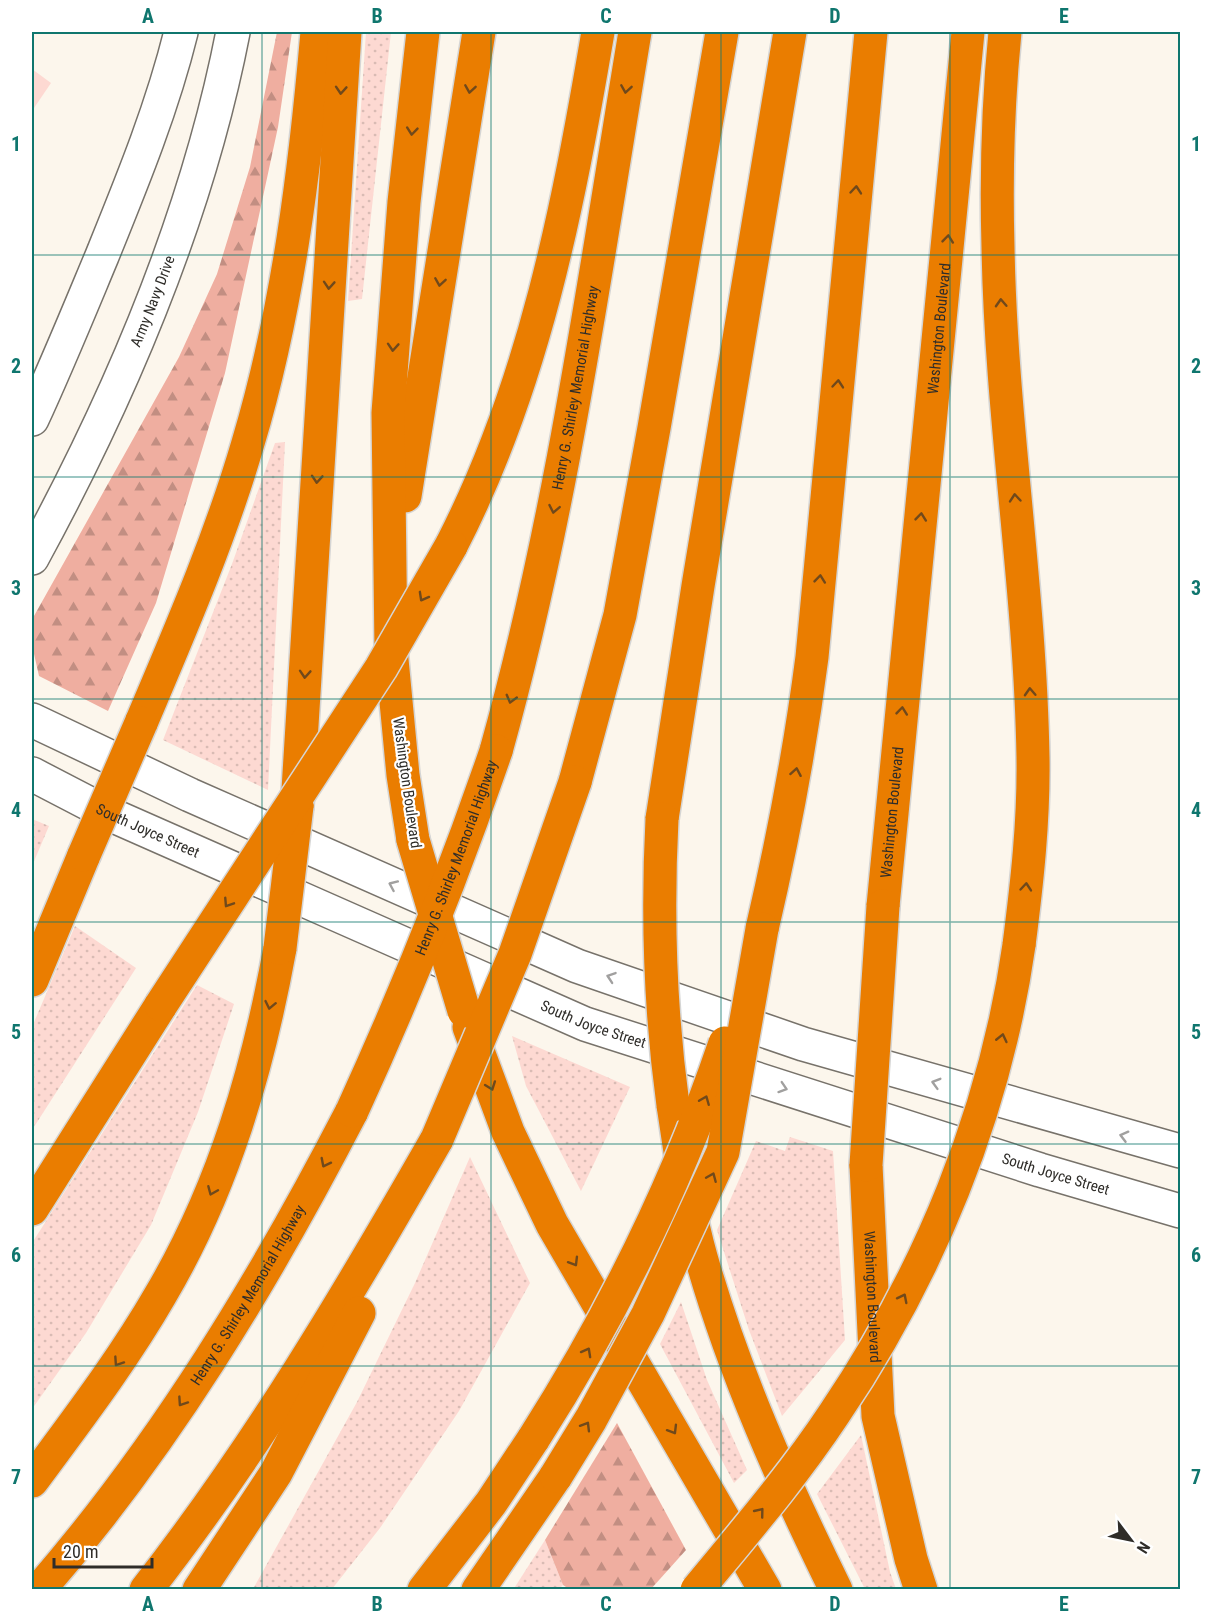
<svg xmlns="http://www.w3.org/2000/svg" width="1212" height="1621" viewBox="0 0 1212 1621" font-family="'Roboto Condensed',sans-serif">
<style>
.grass{fill:url(#grass-dots)}
.forest{fill:url(#forest-firs)}
.pitch{fill:#fdd9d2}
.lines{fill:none;stroke-linecap:round;stroke-linejoin:round}
.secondary-casing{stroke:#77726a;stroke-width:36}
.motorway-casing{stroke:#d5d5d4;stroke-width:36}
.secondary{stroke:#fff;stroke-width:33}
.motorway{stroke:#ea7d00;stroke-width:33}
.motorway-bridge-casing{stroke:#d5d5d4;stroke-width:36;stroke-linecap:butt}
.motorway-bridge{stroke:#ea7d00;stroke-width:33}
.oneway{stroke:#70491b}
.oneway2{stroke:#a1a09f}
.grid{fill:none;stroke:#0f766e;stroke-width:1.5;stroke-opacity:0.55}
.labels{text-anchor:middle;dominant-baseline:central;stroke-width:4.5;stroke-linejoin:round;paint-order:stroke}
.street-label{font-size:15px;fill:#2f2d29;stroke:#fff}
.neatline{fill:none;stroke:#0f766e;stroke-width:2}
.grid-label{font-size:20px;text-anchor:middle;font-weight:bold;fill:#0f766e}
</style>
<defs>
<pattern id="grass-dots" width="8" height="8" patternUnits="userSpaceOnUse" patternTransform="scale(1.5)"><rect width="8" height="8" fill="#fdd9d2"/><path d="M2 2h.1M6 6h.1" fill="none" stroke="#d9bbb4" stroke-width="1.8" stroke-linecap="round"/></pattern>
<pattern id="forest-firs" width="22" height="20" patternUnits="userSpaceOnUse" patternTransform="scale(1.5)"><rect width="22" height="20" fill="#efaea0"/><path d="M5 1l3.5 6h-7zM16 11l3.5 6h-7z" fill="#c28e82"/></pattern>
</defs>
<rect width="100%" height="100%" fill="#fcf6ec"/>
<!-- grass -->
<g class="grass">
<polygon points="366,32 391,32 362,299 348,301"/>
<polygon points="285,442 268,790 163,740 232,564 275,443"/>
<polygon points="32,819 49,826 32,866"/>
<polygon points="75,926 136,968 32,1130 32,1027"/>
<polygon points="197,985 234,1004 198,1112 151,1225 86,1333 32,1409 32,1243"/>
<polygon points="512,1036 630,1087 581,1191 526,1086"/>
<polygon points="790,1137 833,1151 845,1340 782,1416 749,1330 717,1230 756,1141 785,1151"/>
<polygon points="470,1157 530,1283 459,1411 380,1528 332,1589 253,1589 357,1402 415,1283"/>
<polygon points="681,1302 707,1380 747,1470 734,1483 660,1344"/>
<polygon points="861,1435 890,1572 896,1589 865,1589 817,1494"/>
<polygon points="545,1540 563,1585 559,1589 513,1590"/>
</g>
<!-- forest -->
<g class="forest">
<polygon points="277,32 292,32 278,127 225,373 156,603 108,711 39,676 32,645 34,616 179,357 217,274 250,167"/>
<polygon points="617,1423 686,1550 651,1589 569,1589 563,1585 545,1540"/>
</g>
<!-- pitch -->
<polygon class="pitch" points="32,69 51,83 32,111"/>
<g class="lines">
<defs>
<g id="secondary">
<path d="M32 419C57 365 79 311 102 256 132 182 162 109 181 32"/>
<path id="s1" d="M32 558C122 393 197 217 233 32"/>
<polyline points="32,720 190,795 577,966 803,1044 1180,1151"/>
<path id="s2" d="M32 774 107 813 585 1024 1040 1170 1180 1211"/>
</g>
<g id="motorway">
<path d="M1005 32C998 103 996 176 998 247 1001 418 1030 587 1033 757 1034 820 1027 883 1019 945"/>
<polyline points="405,496 479,32"/>
<path d="M451 546C534 385 568 208 598 32"/>
<path d="M141 723C180 631 220 539 248 443 288 309 305 170 317 32"/>
<path id="s3" d="M496 751C562 515 595 272 635 32"/>
<polyline points="575,782 620,615 654,428 722,32"/>
<polyline points="297,806 345,32"/>
<polyline points="662,819 698,586 790,32"/>
<polyline points="413,840 403,775 391,649 388,413 404,202 423,32"/>
<path id="s4" d="M883 906 968 32"/>
<path d="M762 929C783 839 800 750 812 657L871 32"/>
<polyline points="32,980 84,855"/>
<polyline points="469,1027 508,1132 552,1224 765,1590"/>
<path d="M673 1105C681 1156 687 1208 701 1257 734 1373 783 1482 836 1590"/>
<path id="s5" d="M866 1165 878 1416 911 1559 921 1590"/>
<polyline points="32,1209 161,1005"/>
<path d="M32 1481C77 1420 123 1360 161 1294 224 1187 258 1069 280 948"/>
<path id="s6" d="M39 1590C165 1445 264 1281 352 1111"/>
<path d="M146 1590C257 1448 348 1295 437 1139"/>
<polyline points="199,1590 276,1473 359,1313"/>
<polyline points="424,1590 491,1503 534,1438"/>
<polyline points="478,1590 556,1476"/>
</g>
</defs>
<!-- secondary casing -->
<use href="#secondary" class="secondary-casing"/>
<!-- motorway casing -->
<use href="#motorway" class="motorway-casing"/>
<!-- secondary -->
<use href="#secondary" class="secondary"/>
<!-- motorway -->
<use href="#motorway" class="motorway"/>
<defs>
<g id="motorway-bridge">
<path d="M662 819C657 915 660 1010 673 1105"/>
<polyline points="413,840 464,1011"/>
<polyline points="84,855 141,723"/>
<polyline points="280,948 297,806"/>
<polyline points="161,1005 381,668 451,546"/>
<path id="s7" d="M352 1111C406 993 454 874 496 751"/>
<polyline points="437,1139 515,954 575,782"/>
<polyline points="866,1165 883,906"/>
<path d="M534 1438C613 1314 678 1182 725 1043"/>
<polyline points="556,1476 591,1419 648,1314 723,1152 762,929"/>
<path d="M697 1590C744 1533 793 1476 834 1414 929 1274 995 1113 1019 945"/>
</g>
</defs>
<!-- motorway-bridge casing -->
<use href="#motorway-bridge" class="motorway-bridge-casing"/>
<!-- motorway-bridge -->
<use href="#motorway-bridge" class="motorway-bridge"/>
</g>
<!-- one-way arrows -->
<defs><path id="oneway-chevron" d="M-2-3.5L2.5 0L-2 3.5" fill="none" stroke-width="1.6" stroke-linecap="round" stroke-linejoin="round" transform="scale(1.5)"/></defs>
<g class="oneway">
<use href="#oneway-chevron" transform="translate(470 89) rotate(99)"/>
<use href="#oneway-chevron" transform="translate(626 89) rotate(99)"/>
<use href="#oneway-chevron" transform="translate(341 90) rotate(94)"/>
<use href="#oneway-chevron" transform="translate(412 131) rotate(96)"/>
<use href="#oneway-chevron" transform="translate(856 190) rotate(-85)"/>
<use href="#oneway-chevron" transform="translate(948 239) rotate(-84)"/>
<use href="#oneway-chevron" transform="translate(440 282) rotate(99)"/>
<use href="#oneway-chevron" transform="translate(329 285) rotate(94)"/>
<use href="#oneway-chevron" transform="translate(1001 303) rotate(-93)"/>
<use href="#oneway-chevron" transform="translate(393 347) rotate(94)"/>
<use href="#oneway-chevron" transform="translate(838 384) rotate(-85)"/>
<use href="#oneway-chevron" transform="translate(317 479) rotate(94)"/>
<use href="#oneway-chevron" transform="translate(1015 498) rotate(-95)"/>
<use href="#oneway-chevron" transform="translate(554 509) rotate(101)"/>
<use href="#oneway-chevron" transform="translate(921 517) rotate(-84)"/>
<use href="#oneway-chevron" transform="translate(820 579) rotate(-84)"/>
<use href="#oneway-chevron" transform="translate(423 597) rotate(119)"/>
<use href="#oneway-chevron" transform="translate(305 674) rotate(94)"/>
<use href="#oneway-chevron" transform="translate(1030 692) rotate(-93)"/>
<use href="#oneway-chevron" transform="translate(511 699) rotate(105)"/>
<use href="#oneway-chevron" transform="translate(902 711) rotate(-84)"/>
<use href="#oneway-chevron" transform="translate(796 772) rotate(-80)"/>
<use href="#oneway-chevron" transform="translate(1026 887) rotate(-85)"/>
<use href="#oneway-chevron" transform="translate(228 903) rotate(123)"/>
<use href="#oneway-chevron" transform="translate(270 1005) rotate(102)"/>
<use href="#oneway-chevron" transform="translate(1002 1038) rotate(-77)"/>
<use href="#oneway-chevron" transform="translate(491 1086) rotate(70)"/>
<use href="#oneway-chevron" transform="translate(705 1100) rotate(-68)"/>
<use href="#oneway-chevron" transform="translate(325 1163) rotate(117)"/>
<use href="#oneway-chevron" transform="translate(712 1177) rotate(-67)"/>
<use href="#oneway-chevron" transform="translate(212 1191) rotate(113)"/>
<use href="#oneway-chevron" transform="translate(574 1262) rotate(59)"/>
<use href="#oneway-chevron" transform="translate(903 1298) rotate(-63)"/>
<use href="#oneway-chevron" transform="translate(587 1352) rotate(-61)"/>
<use href="#oneway-chevron" transform="translate(118 1362) rotate(124)"/>
<use href="#oneway-chevron" transform="translate(182 1402) rotate(124)"/>
<use href="#oneway-chevron" transform="translate(586 1426) rotate(-59)"/>
<use href="#oneway-chevron" transform="translate(673 1430) rotate(59)"/>
<use href="#oneway-chevron" transform="translate(760 1512) rotate(-51)"/>
</g>
<g class="oneway2">
<use href="#oneway-chevron" transform="translate(393 885) rotate(-156)"/>
<use href="#oneway-chevron" transform="translate(611 977) rotate(-161)"/>
<use href="#oneway-chevron" transform="translate(936 1083) rotate(-164)"/>
<use href="#oneway-chevron" transform="translate(783 1088) rotate(18)"/>
<use href="#oneway-chevron" transform="translate(1124 1136) rotate(-165)"/>
</g>
<!-- grid -->
<path class="grid" d="M262 32V1590M491 32V1590M721 32V1590M950 32V1590M32 255H1180M32 477H1180M32 699H1180M32 922H1180M32 1144H1180M32 1366H1180"/>
<g class="labels">
<!-- street labels -->
<g class="street-label">
<text stroke="none"><textPath href="#s1" startOffset="284">Army Navy Drive</textPath></text>
<text stroke="none"><textPath href="#s4" startOffset="580">Washington Boulevard</textPath></text>
<text stroke="none"><textPath href="#s3" startOffset="372">Henry G. Shirley Memorial Highway</textPath></text>
<text transform="translate(407 783) rotate(82)">Washington Boulevard</text>
<text stroke="none"><textPath href="#s4" startOffset="94">Washington Boulevard</textPath></text>
<text stroke="none"><textPath href="#s2" startOffset="129">South Joyce Street</textPath></text>
<text stroke="none"><textPath href="#s7" startOffset="274">Henry G. Shirley Memorial Highway</textPath></text>
<text stroke="none"><textPath href="#s2" startOffset="615">South Joyce Street</textPath></text>
<text stroke="none"><textPath href="#s2" startOffset="1101">South Joyce Street</textPath></text>
<text stroke="none"><textPath href="#s6" startOffset="362">Henry G. Shirley Memorial Highway</textPath></text>
<text stroke="none"><textPath href="#s5" startOffset="132">Washington Boulevard</textPath></text>
</g>
</g>
<!-- border -->
<rect width="1212" height="1621" fill="none" stroke="#ffffff" stroke-width="66"/>
<!-- north arrow -->
<g transform="translate(1131 1540) rotate(122)" stroke="#ffffff" stroke-width="4.5" paint-order="stroke">
<path d="M0-4.5L10 22L0 15L-10 22Z" fill="#2f2d29"/>
<text y="-9" font-size="16" font-weight="bold" text-anchor="middle" fill="#2f2d29">N</text>
</g>
<!-- scale -->
<path d="M54 1558v9h98v-9" fill="none" stroke="#2f2d29" stroke-width="3"/>
<text x="63" y="1558" font-size="18" fill="#2f2d29" stroke="#ffffff" stroke-width="4.5" paint-order="stroke">20 m</text>
<rect x="33" y="33" width="1146" height="1555" class="neatline"/>
<g class="grid-label">
<text x="148" y="23">A</text>
<text x="377" y="23">B</text>
<text x="606" y="23">C</text>
<text x="835" y="23">D</text>
<text x="1064" y="23">E</text>
<text x="16" y="151">1</text>
<text x="1196" y="151">1</text>
<text x="16" y="373">2</text>
<text x="1196" y="373">2</text>
<text x="16" y="595">3</text>
<text x="1196" y="595">3</text>
<text x="16" y="817">4</text>
<text x="1196" y="817">4</text>
<text x="16" y="1039">5</text>
<text x="1196" y="1039">5</text>
<text x="16" y="1262">6</text>
<text x="1196" y="1262">6</text>
<text x="16" y="1484">7</text>
<text x="1196" y="1484">7</text>
<text x="148" y="1611">A</text>
<text x="377" y="1611">B</text>
<text x="606" y="1611">C</text>
<text x="835" y="1611">D</text>
<text x="1064" y="1611">E</text>
</g>
</svg>
